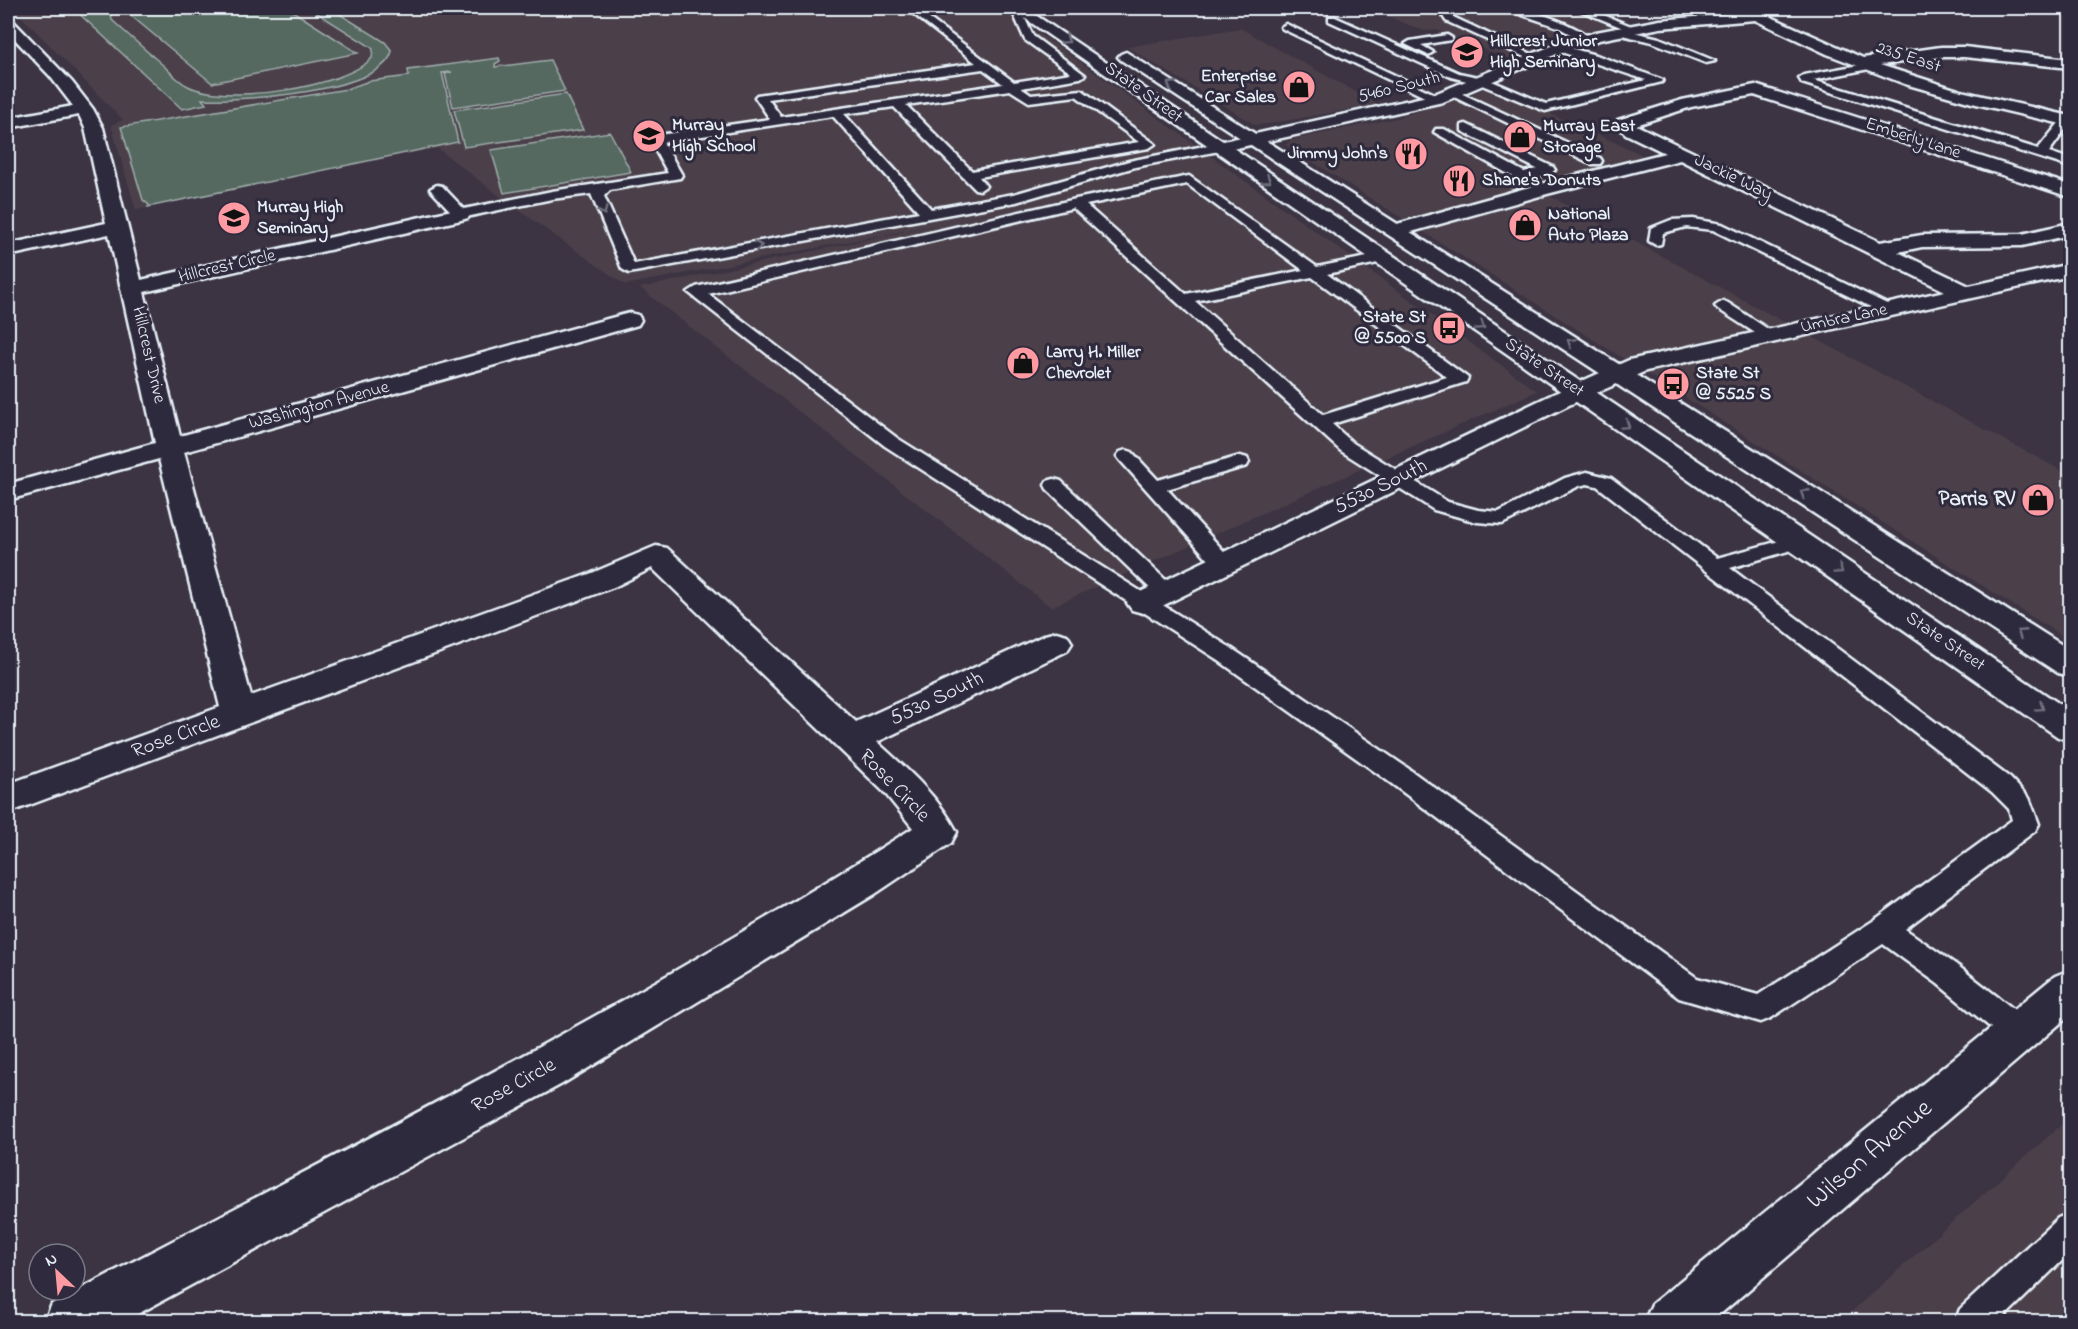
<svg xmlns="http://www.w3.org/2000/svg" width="2078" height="1329" viewBox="0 0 2078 1329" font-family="'Indie Flower',sans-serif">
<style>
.built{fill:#4b3f4a}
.green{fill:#566961;stroke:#9fadac;stroke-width:1.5}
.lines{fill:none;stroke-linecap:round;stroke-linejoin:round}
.lane-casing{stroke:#e8f1f8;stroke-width:5}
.street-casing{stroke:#e8f1f8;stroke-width:5}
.primary-casing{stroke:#e8f1f8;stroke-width:5}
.lane{fill:#2f2a3d;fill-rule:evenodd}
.street{fill:#2f2a3d;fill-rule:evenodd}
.primary{fill:#2f2a3d;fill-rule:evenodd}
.oneway{stroke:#70707e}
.labels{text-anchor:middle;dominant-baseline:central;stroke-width:6;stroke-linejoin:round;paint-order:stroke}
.far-poi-label{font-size:18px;font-weight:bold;fill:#e8f1f8;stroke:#2f2a3d;text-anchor:start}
.far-street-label{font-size:18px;fill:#e8f1f8;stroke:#2f2a3d}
.street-label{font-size:21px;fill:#e8f1f8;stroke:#2f2a3d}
.poi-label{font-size:21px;font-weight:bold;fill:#e8f1f8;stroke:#2f2a3d;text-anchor:end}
.near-street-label{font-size:26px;fill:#e8f1f8;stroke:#2f2a3d}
</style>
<rect width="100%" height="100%" fill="#3c3443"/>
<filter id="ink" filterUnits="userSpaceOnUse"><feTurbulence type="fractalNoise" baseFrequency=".0167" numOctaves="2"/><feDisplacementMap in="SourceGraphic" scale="12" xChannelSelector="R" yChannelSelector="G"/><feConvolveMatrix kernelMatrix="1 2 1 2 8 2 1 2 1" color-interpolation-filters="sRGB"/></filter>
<g filter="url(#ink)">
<!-- built -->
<g class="built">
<polygon points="9,8 999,8 1058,46 1537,391 1051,607 640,288 939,224 625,285 510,204 437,148 136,210 111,125 123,120 19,14 14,13"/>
<polygon points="1344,8 1569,8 1617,25 1569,35 1510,60 1436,30 1424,31 1366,8 1349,10"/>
<polygon points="1240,28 1378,104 1269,124 1256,125 1127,47"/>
<polygon points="1491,87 1643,155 1531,186 2070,475 2070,641 1286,145 1291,140 1401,117"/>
<polygon points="2070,1117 2070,1321 1841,1321"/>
</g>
<!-- green -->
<g class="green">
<path d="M73 8H118L111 14 112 20C129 36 147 51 164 66 171 73 179 82 188 86 225 105 344 88 372 58L373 49 368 45 309 8H330L385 42 392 51C383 93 238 101 202 99L206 104 182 109Z"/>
<polygon points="165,8 288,8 358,53 212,83 129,14"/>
<polygon points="499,58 500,61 495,64 495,67 550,60 565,91 453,107 445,74 452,72 442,73 458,142 148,207 149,205 143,200 121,127 347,89 369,81 409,76 408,70"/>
<polygon points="566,94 583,130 464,147 454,110"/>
<polygon points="610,132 631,172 504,193 491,150"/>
</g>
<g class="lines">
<defs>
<g id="lane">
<path d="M906 8H915L1014 82 1071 73 1025 40 1011 8H1020L1033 36 1085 75 1080 78 1021 88 1031 95 1082 90 1155 144 1149 148 979 177 986 186 980 190 975 189 894 107 844 114 931 209 1014 194 1129 161 1219 143 1225 147 1219 151 1135 167 1016 202 629 273 622 269 591 194 552 199 461 218 456 217 430 189 437 185 442 186 464 209 552 191 668 173 643 128 645 125H653L659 135 770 119 755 97 757 95 976 63ZM983 69 1003 84 781 117 768 99ZM1010 90 1029 102 1076 96 1139 142 972 171 906 105ZM833 116 919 212 634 264 604 196 610 190 680 178 682 175 663 142Z"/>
<polygon points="1450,8 1462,8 1451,14 1453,17 1540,58 1531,60 1446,21 1441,13"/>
<path d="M1502 8C1524 6 1574 23 1591 39L1582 41 1558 27Z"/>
<polygon points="1574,8 1586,8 1636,28 1628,30"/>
<polygon points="1329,17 1335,17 1459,73 1487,79 1546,104 1646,80 1555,50 1554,48 1559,45 1599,56 1663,80 1662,82 1545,111 1482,85 1451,77 1329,21"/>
<polygon points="1286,24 1441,97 1443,99 1441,101 1433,101 1283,29 1281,27"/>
<polygon points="1616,28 1659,38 1715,61 1706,63 1652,42 1613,33 1613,29"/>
<polygon points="1447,35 1452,38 1451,40 1421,45 1433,52 1428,55 1405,44 1410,41"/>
<polygon points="1870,63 1874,64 1874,68 1813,80 2038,149 2063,118 2070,117 2070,123 2049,152 2070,159 2070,167 1802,83 1799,78 1804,75"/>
<polygon points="1454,90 1600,158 1602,161 1600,164 1592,164 1450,95 1450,91"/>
<path d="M1466 124 1553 167 1555 170C1547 176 1528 180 1517 179L1434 132 1436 129H1444L1524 172 1537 169 1462 131V125Z"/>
<path d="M1189 176 1317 267 1382 254 1387 255 1389 258 1387 261 1327 274 1468 378 1466 382 1332 424 1353 443 1448 502 1478 510 1499 512 1565 478 1587 472 1611 478 1717 558 1798 536 1805 538 1808 542 1805 546 1730 568 2010 778 2029 798 2039 824 2035 831 1905 929 1958 966 2030 1022 2034 1032 2030 1042 2019 1046 2008 1042 1938 984 1883 944 1771 1018 1761 1022 1679 998 1388 781 1215 658 885 446 688 292 696 287 1076 199ZM1187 184 1303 270 1186 294 1086 205ZM1073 208 1341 451 1434 510 1477 522 1502 524 1579 486 1587 484 1597 486 1992 792 2009 809 2012 820 1873 921 1758 995 1697 978 1406 767 1231 648 897 438 708 294ZM1312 277 1447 377 1323 415 1195 301Z"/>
<polygon points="1693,219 1722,224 1891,306 1894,309 1891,312 1881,312 1713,230 1686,227 1663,233 1661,244 1656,245 1649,241 1651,228 1671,220"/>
<polygon points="1723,301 1728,303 1777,335 1769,340 1763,338 1718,309 1715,306"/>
<polygon points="1126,450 1132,452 1158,480 1240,456 1247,458 1249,462 1247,466 1167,489 1231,559 1234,564 1231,569 1224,570 1217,569 1120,460 1117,456 1120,452"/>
<polygon points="1054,479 1061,481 1173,587 1177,592 1173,597 1166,599 1159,597 1047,489 1045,485 1047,481"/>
<polygon points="2070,1213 2070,1253 1999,1322 1955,1322 1960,1309 2058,1218"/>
</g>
<g id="street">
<polygon points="1734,8 1751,8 1863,58 1941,47 1964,47 2070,59 2070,68 1964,57 1941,57 1880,65 1961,91 2070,116 2070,126 1972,103 1905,84 1827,54 1755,20 1660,28 1599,40 1564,51 1443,102 1219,152 1213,151 1210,147 1213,143 1219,142 1432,95 1554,45 1596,32 1660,20 1741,13"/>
<path d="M8 20 13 21 72 82 93 109 103 128 141 280 461 208 468 210 471 214 468 218 461 220 144 292 180 436 622 315 630 313 638 315 641 320 638 325 184 452 251 696 592 573 656 546 667 548 856 722 1045 635 1056 632 1067 635 1072 643 1067 651 877 742C906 768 939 797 957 832L951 843 875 894 562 1084 123 1322H44L52 1304C342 1152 636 1004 913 828L884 792 652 568 614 587 8 813V784L220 707 159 459 8 500V484L155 443 109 234 8 256V244L106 223 85 128 79 115 8 128V118L73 106 50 76 8 32Z"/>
<polygon points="1755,85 2070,185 2070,197 1754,95 1691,107 1636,125 1880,242 1922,235 2022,234 2070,223 2070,235 2022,246 1922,247 1898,252 1969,286 2070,264 2070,276 1646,371 1569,405 1154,610 1143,613 1132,610 1127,603 1132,596 1551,395 1629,360 1945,291 1680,160 1547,194 1397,236 1390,234 1387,230 1390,226 1533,186 1665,153 1626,134 1615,124 1618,120 1682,100"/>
<polygon points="2070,970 2070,1015 1711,1322 1644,1322 1652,1304 2055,976"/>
</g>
<g id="primary">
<polygon points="1010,8 1025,8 2070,711 2070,741 2058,737"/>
<polygon points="1126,52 2070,650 2070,676 2058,673 1121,60 1118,57 1121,54"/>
</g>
</defs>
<!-- lane casing -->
<use href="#lane" class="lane-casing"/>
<!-- street casing -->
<use href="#street" class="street-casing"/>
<!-- primary casing -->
<use href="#primary" class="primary-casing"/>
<!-- lane -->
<use href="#lane" class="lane"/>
<!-- street -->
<use href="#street" class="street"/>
<!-- primary -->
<use href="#primary" class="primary"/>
</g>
<!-- one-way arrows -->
<defs><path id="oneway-chevron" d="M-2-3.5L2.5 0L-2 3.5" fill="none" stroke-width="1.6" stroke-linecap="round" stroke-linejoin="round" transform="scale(1.5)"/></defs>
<g class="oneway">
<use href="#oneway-chevron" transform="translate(1066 40) rotate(34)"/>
<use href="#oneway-chevron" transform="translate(1171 85) rotate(-148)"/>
<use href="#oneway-chevron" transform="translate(1267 180) rotate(34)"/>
<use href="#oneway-chevron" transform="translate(603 211) rotate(66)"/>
<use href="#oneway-chevron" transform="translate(758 246) rotate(-10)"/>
<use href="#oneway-chevron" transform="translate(1481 326) rotate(34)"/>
<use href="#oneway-chevron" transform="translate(1571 342) rotate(-147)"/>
<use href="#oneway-chevron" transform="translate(1626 425) rotate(34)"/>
<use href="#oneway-chevron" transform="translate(1804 493) rotate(-147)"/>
<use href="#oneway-chevron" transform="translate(1839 570) rotate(34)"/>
<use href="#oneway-chevron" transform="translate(2021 633) rotate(-147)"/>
<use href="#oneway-chevron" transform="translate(2040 707) rotate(34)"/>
</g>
</g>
<!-- icons -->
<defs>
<symbol id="school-disc" viewBox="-11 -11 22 22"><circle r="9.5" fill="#ff9aa2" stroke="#2f2a3d"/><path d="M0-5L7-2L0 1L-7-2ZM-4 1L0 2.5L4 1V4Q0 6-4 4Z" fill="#111"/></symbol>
<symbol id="shop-disc" viewBox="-11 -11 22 22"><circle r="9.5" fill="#ff9aa2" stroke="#2f2a3d"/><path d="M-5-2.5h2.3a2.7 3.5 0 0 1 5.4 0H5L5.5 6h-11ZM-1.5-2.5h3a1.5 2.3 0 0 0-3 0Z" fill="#111"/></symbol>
<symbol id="restaurant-disc" viewBox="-11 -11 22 22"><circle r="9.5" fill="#ff9aa2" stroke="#2f2a3d"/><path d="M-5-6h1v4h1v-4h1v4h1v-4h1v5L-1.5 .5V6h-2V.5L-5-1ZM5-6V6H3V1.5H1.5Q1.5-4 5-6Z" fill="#111"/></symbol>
<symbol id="bus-disc" viewBox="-11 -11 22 22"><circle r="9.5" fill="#ff9aa2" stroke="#2f2a3d"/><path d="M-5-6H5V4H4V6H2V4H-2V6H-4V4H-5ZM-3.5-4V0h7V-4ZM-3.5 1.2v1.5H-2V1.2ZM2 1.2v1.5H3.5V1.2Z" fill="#111"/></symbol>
</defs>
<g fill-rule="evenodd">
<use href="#school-disc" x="1448" y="33" width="38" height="38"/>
<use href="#shop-disc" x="1280" y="68" width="38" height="38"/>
<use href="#school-disc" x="630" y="117" width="38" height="38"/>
<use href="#shop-disc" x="1501" y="118" width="38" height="38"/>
<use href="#restaurant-disc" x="1392" y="135" width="38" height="38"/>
<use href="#restaurant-disc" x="1440" y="162" width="38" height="38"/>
<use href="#school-disc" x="215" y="199" width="38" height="38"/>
<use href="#shop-disc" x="1506" y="206" width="38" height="38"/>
<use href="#bus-disc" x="1430" y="309" width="38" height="38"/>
<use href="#shop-disc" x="1004" y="344" width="38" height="38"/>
<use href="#bus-disc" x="1654" y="365" width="38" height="38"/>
<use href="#shop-disc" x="2019" y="481" width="38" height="38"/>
</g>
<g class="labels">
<!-- far-poi labels -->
<g class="far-poi-label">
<text x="1490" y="42">Hillcrest Junior<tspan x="1490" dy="21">High Seminary</tspan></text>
<text x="1276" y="77" text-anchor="end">Enterprise<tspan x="1276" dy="21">Car Sales</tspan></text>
<text x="672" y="126">Murray<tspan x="672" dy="21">High School</tspan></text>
<text x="1543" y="127">Murray East<tspan x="1543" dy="21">Storage</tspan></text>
<text x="1388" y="154" text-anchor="end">Jimmy John's</text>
<text x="1482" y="181">Shane's Donuts</text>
<text x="257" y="208">Murray High<tspan x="257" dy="21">Seminary</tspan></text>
<text x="1548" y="215">National<tspan x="1548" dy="21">Auto Plaza</tspan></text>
<text x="1426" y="318" text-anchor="end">State St<tspan x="1426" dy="21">@ 5500 S</tspan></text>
<text x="1046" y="353">Larry H. Miller<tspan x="1046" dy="21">Chevrolet</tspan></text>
<text x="1696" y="374">State St<tspan x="1696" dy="21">@ 5525 S</tspan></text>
</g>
<!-- far-street labels -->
<g class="far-street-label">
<text transform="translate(1908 58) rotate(18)">235 East</text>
<text transform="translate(1399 88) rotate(-14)">5460 South</text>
<text transform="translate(1143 93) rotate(36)">State Street</text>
<text transform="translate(1913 139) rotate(18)">Emberly Lane</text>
<text transform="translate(1733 178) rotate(26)">Jackie Way</text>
<text transform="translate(227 267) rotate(-13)">Hillcrest Circle</text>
<text transform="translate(1844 319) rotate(-12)">Umbra Lane</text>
<text transform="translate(148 355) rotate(77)">Hillcrest Drive</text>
<text transform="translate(1544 368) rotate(34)">State Street</text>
<text transform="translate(319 406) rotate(-15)">Washington Avenue</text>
<text transform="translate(1945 642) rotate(34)">State Street</text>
</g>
<!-- street labels -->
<g class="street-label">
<text transform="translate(1381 487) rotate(-26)">5530 South</text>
<text transform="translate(937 699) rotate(-25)">5530 South</text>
<text transform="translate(176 737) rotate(-20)">Rose Circle</text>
<text transform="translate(894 786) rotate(46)">Rose Circle</text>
<text transform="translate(514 1086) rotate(-29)">Rose Circle</text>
</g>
<!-- poi labels -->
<g class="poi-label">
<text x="2015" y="500">Parris RV</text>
</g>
<!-- near-street labels -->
<g class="near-street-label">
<text transform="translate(1870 1155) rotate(-40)">Wilson Avenue</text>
</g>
</g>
<!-- margin -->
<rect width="2078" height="1329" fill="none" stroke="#2f2a3d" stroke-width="30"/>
<rect x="15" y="15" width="2048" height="1299" fill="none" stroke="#e8f1f8" stroke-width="2" filter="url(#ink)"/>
<!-- north arrow -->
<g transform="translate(57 1272) rotate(334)"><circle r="28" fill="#2f2a3d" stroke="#797a88" stroke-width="1.5"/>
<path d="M0-4.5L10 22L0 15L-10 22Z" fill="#ff9aa2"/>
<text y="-9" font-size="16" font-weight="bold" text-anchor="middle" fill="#e8f1f8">N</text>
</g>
</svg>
